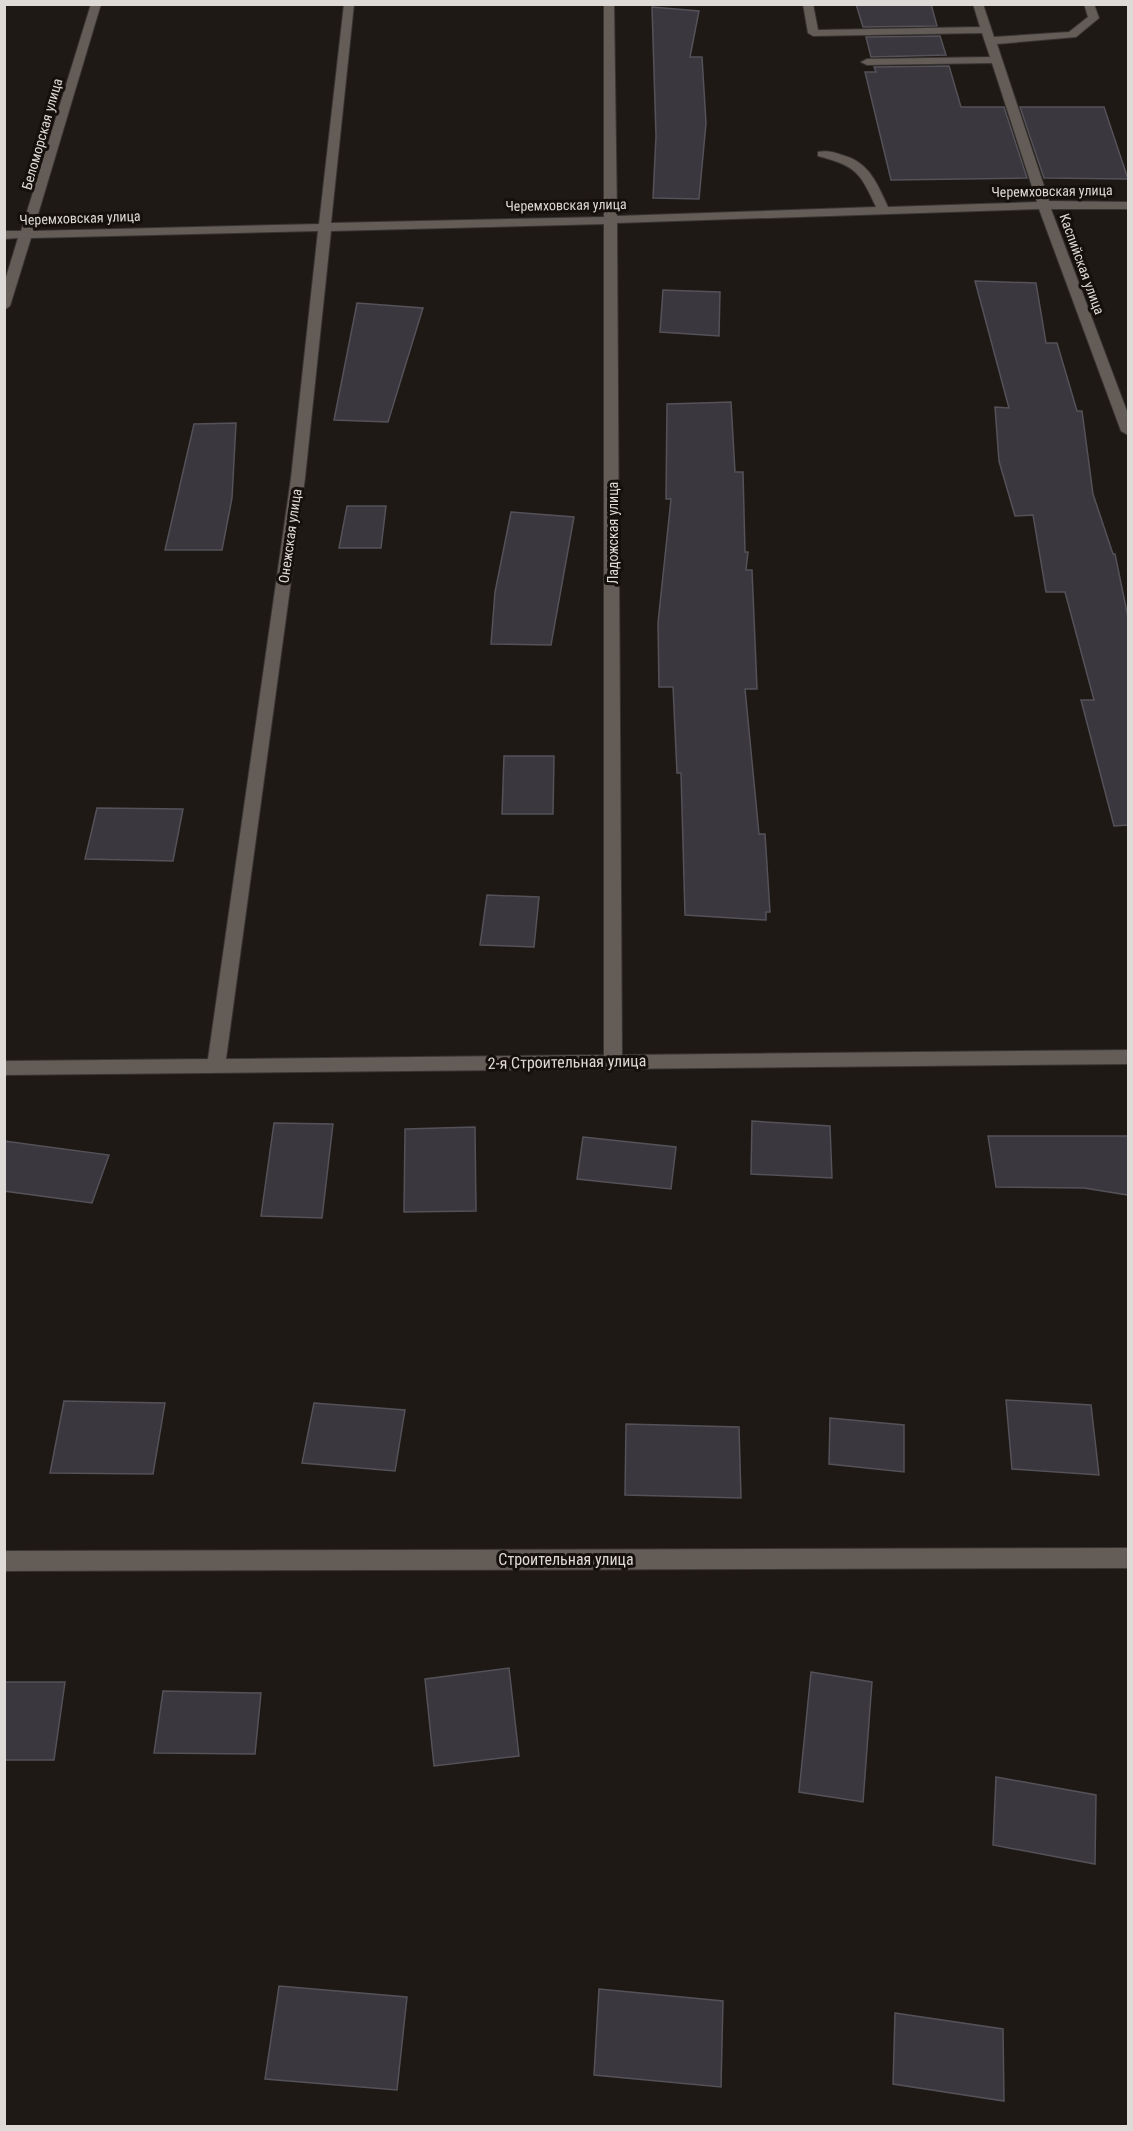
<svg xmlns="http://www.w3.org/2000/svg" width="1133" height="2131" viewBox="0 0 1133 2131" font-family="'Roboto Condensed',sans-serif">
<style>
.building{fill:#3a373e;stroke:#545159;stroke-width:1.5}
.lines{fill:none;stroke-linecap:round;stroke-linejoin:round}
.minor-casing{stroke:#383432;stroke-width:2}
.minor{fill:#635c57;fill-rule:evenodd}
.labels{text-anchor:middle;dominant-baseline:central;stroke-width:6;stroke-linejoin:round;paint-order:stroke}
.far-street-label{font-size:14px;fill:#dedad7;stroke:#16100c}
.street-label{font-size:16px;fill:#dedad7;stroke:#16100c}
</style>
<rect width="100%" height="100%" fill="#1f1915"/>
<!-- building -->
<g class="building">
<polygon points="856,4 931,4 937,26 863,27"/>
<polygon points="652,7 699,11 690,57 702,57 706,123 699,199 653,198 656,136"/>
<polygon points="940,36 946,55 871,57 866,37"/>
<polygon points="949,66 961,107 1004,107 1027,178 891,180 865,72 876,72 874,67"/>
<polygon points="1020,107 1104,107 1128,179 1044,178"/>
<polygon points="975,281 1036,283 1046,343 1057,343 1077,411 1082,411 1093,494 1113,554 1115,554 1128,617 1128,825 1114,826 1081,700 1094,700 1065,592 1046,592 1033,515 1015,516 999,461 995,407 1009,408"/>
<polygon points="663,290 720,292 719,336 660,332"/>
<polygon points="357,303 423,308 388,422 334,420"/>
<polygon points="731,402 735,472 743,472 745,552 748,552 746,570 752,570 757,689 745,689 759,834 765,834 770,912 766,912 766,920 685,915 681,773 677,773 673,687 659,687 658,623 671,499 666,499 667,404"/>
<polygon points="236,423 232,498 222,550 165,550 194,424"/>
<polygon points="347,506 386,506 381,548 339,548"/>
<polygon points="511,512 574,517 551,645 491,644 495,592"/>
<polygon points="504,756 554,756 553,814 502,814"/>
<polygon points="97,808 183,809 173,861 85,859"/>
<polygon points="487,895 539,897 534,947 480,945"/>
<polygon points="752,1121 830,1126 832,1178 751,1174"/>
<polygon points="274,1123 333,1124 322,1218 261,1216"/>
<polygon points="475,1127 476,1211 404,1212 405,1129"/>
<polygon points="988,1136 1128,1136 1128,1195 1084,1188 996,1187"/>
<polygon points="583,1137 676,1147 671,1189 577,1179"/>
<polygon points="4,1141 109,1155 92,1203 4,1191"/>
<polygon points="1006,1400 1091,1405 1099,1475 1012,1469"/>
<polygon points="64,1401 165,1403 153,1474 50,1473"/>
<polygon points="314,1403 405,1410 395,1471 302,1463"/>
<polygon points="830,1418 904,1425 904,1472 829,1464"/>
<polygon points="626,1424 739,1427 741,1498 625,1495"/>
<polygon points="509,1668 519,1756 434,1766 425,1679"/>
<polygon points="811,1672 872,1682 863,1802 799,1792"/>
<polygon points="4,1682 65,1682 54,1760 4,1760"/>
<polygon points="163,1691 261,1693 255,1754 154,1753"/>
<polygon points="996,1777 1096,1795 1095,1864 993,1845"/>
<polygon points="279,1986 407,1997 397,2090 265,2079"/>
<polygon points="599,1989 723,2001 721,2087 594,2075"/>
<polygon points="895,2013 1003,2029 1004,2101 893,2084"/>
</g>
<g class="lines">
<defs>
<g id="minor">
<path d="M91 4H101L33 231 319 224 344 4H354L331 223 604 217V4H614L617 216 876 207C860 172 856 166 818 156V152C826 150 834 152 842 155 869 162 877 183 888 207L1037 202 992 63 867 65 861 62 867 59 990 57 982 33 813 36 808 33 803 4H813L818 30 980 27 973 4H983L994 37 1069 32 1088 17 1084 4H1094L1099 18 1076 37 997 44 1049 201 1128 202V209H1051L1128 414V435L1121 431 1039 209 617 223 622 1055 1128 1050V1064L4 1075V1061L208 1059 291 478 318 231 31 238 10 306 4 310V284L18 238 4 239V231H21ZM604 224V1055L226 1059 305 478 331 231Z"/>
<polygon points="1128,1548 1128,1568 4,1571 4,1551"/>
</g>
</defs>
<!-- minor casing -->
<use href="#minor" class="minor-casing"/>
<!-- minor -->
<use href="#minor" class="minor"/>
</g>
<g class="labels">
<!-- far-street labels -->
<g class="far-street-label">
<text transform="translate(42 134) rotate(-74)">Беломорская улица</text>
<text transform="translate(1052 191) rotate(-1)">Черемховская улица</text>
<text transform="translate(566 205) rotate(-1)">Черемховская улица</text>
<text transform="translate(80 218) rotate(-2)">Черемховская улица</text>
<text transform="translate(1082 264) rotate(70)">Каспийская улица</text>
<text transform="translate(613 533) rotate(-90)">Ладожская улица</text>
<text transform="translate(290 536) rotate(-82)">Онежская улица</text>
</g>
<!-- street labels -->
<g class="street-label">
<text transform="translate(567 1062) rotate(-1)">2-я Строительная улица</text>
<text x="566" y="1559">Строительная улица</text>
</g>
</g>
<!-- border -->
<rect width="1133" height="2131" fill="none" stroke="#dedad7" stroke-width="12"/>
</svg>
